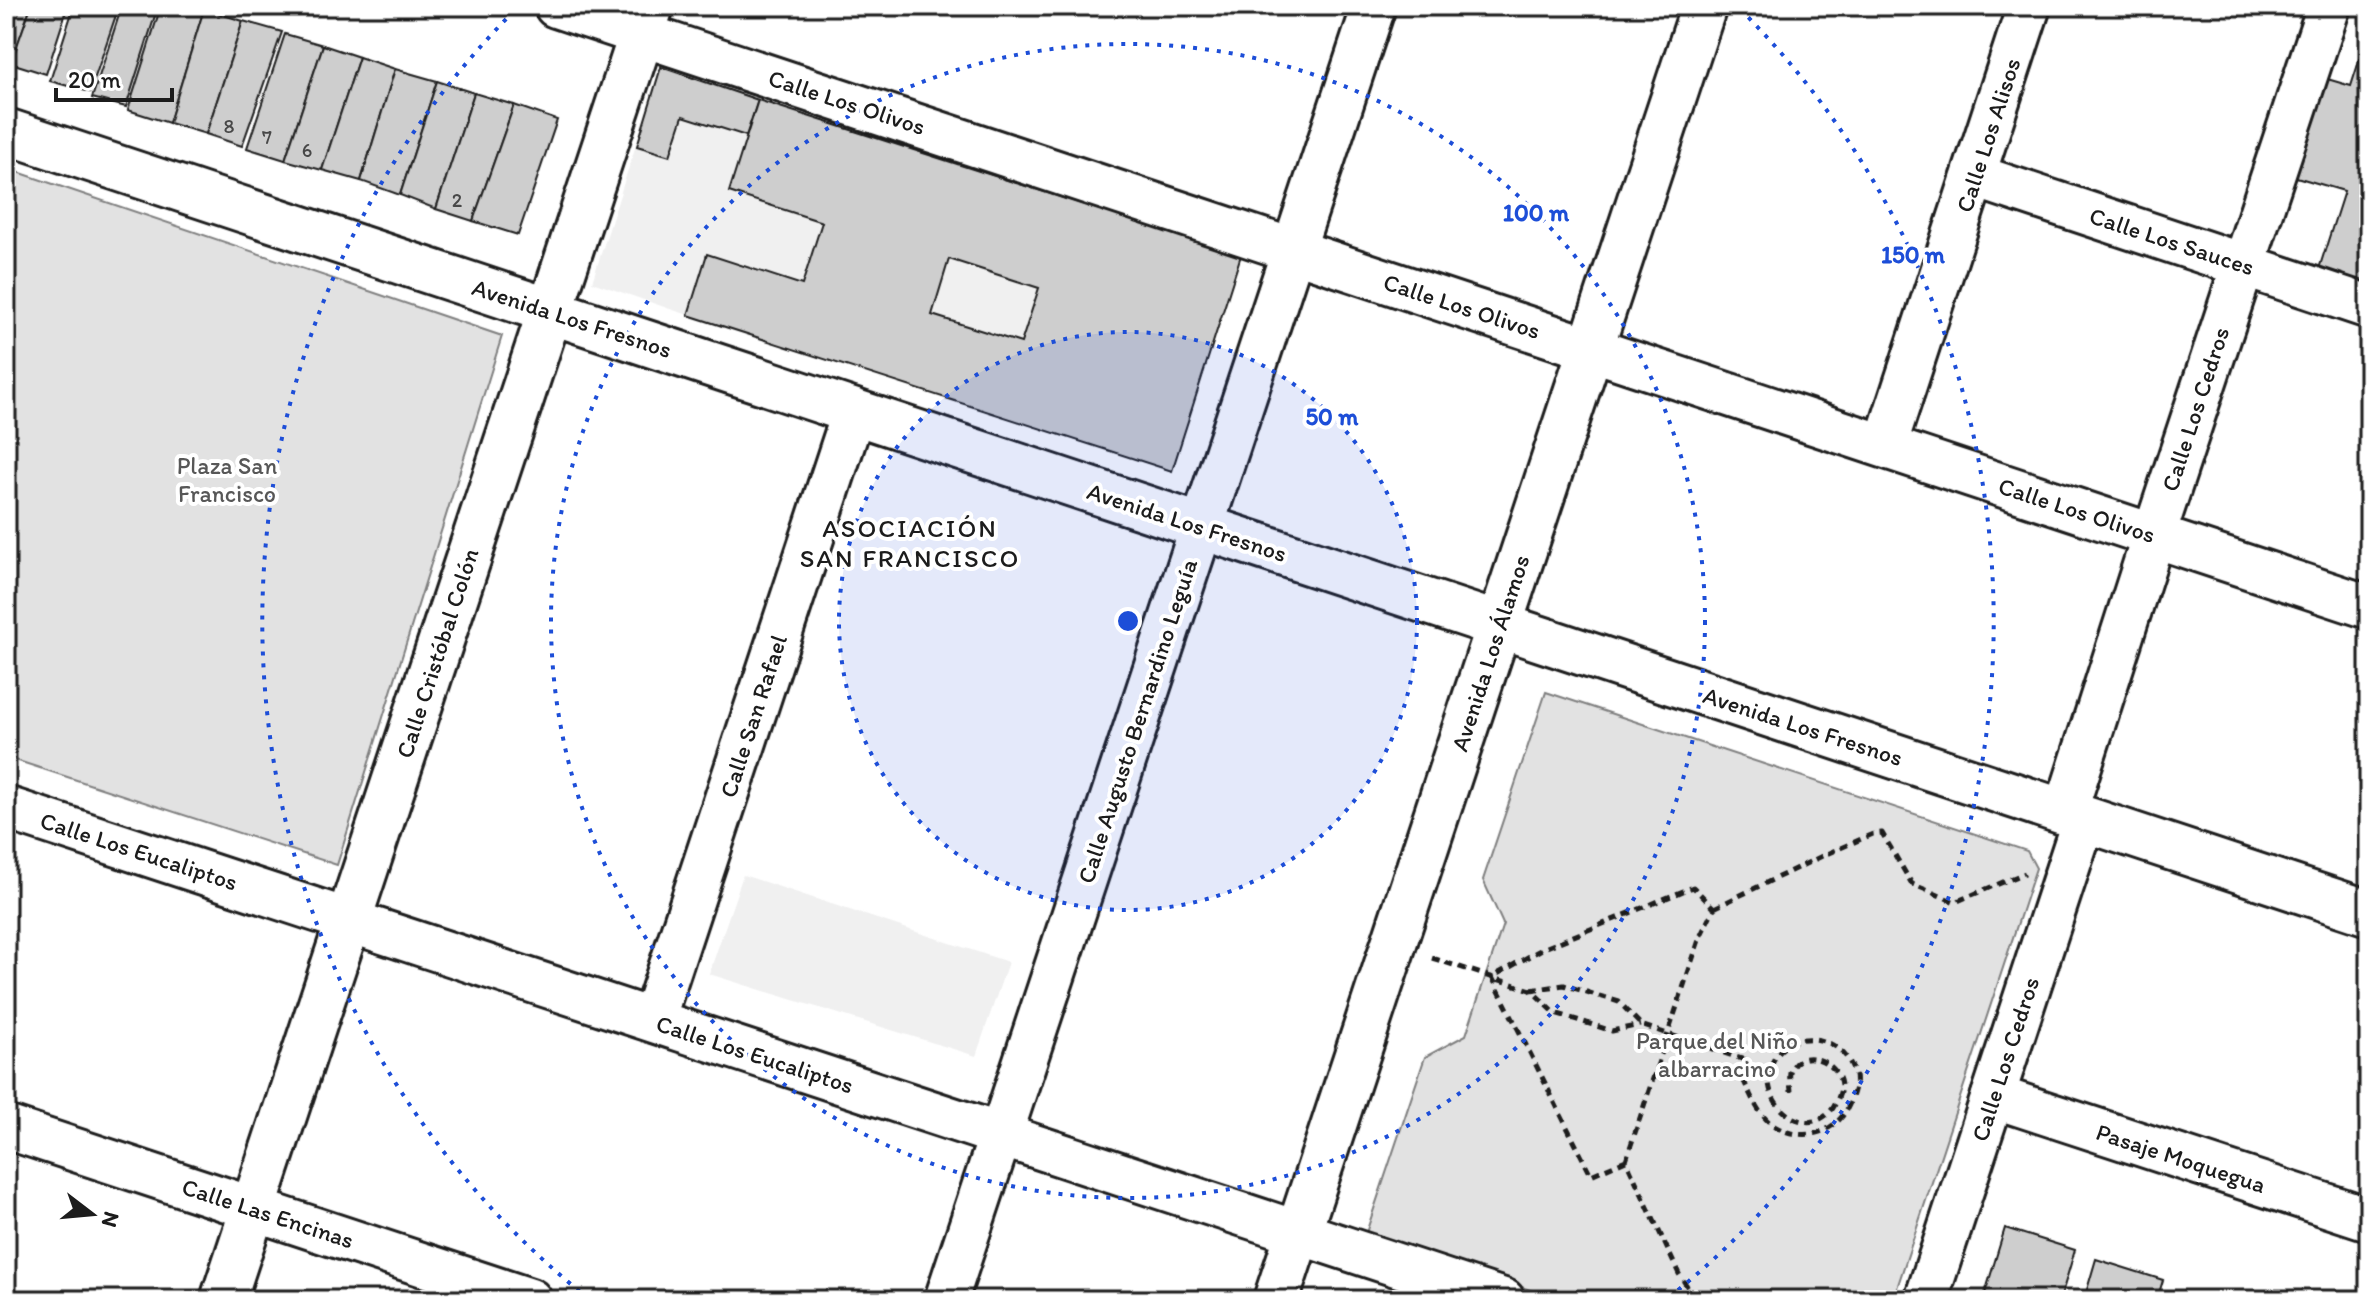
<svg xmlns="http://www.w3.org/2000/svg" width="2375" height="1306" viewBox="0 0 2375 1306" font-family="Itim,sans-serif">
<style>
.built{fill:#f0f0f0}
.green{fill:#e2e2e2;stroke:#7f7f7f;stroke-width:2}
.building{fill:#cecece;stroke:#1c1c1c;stroke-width:2;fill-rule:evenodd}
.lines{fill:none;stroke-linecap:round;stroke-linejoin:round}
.street-casing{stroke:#1c1c1c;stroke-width:48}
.secondary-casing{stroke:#1c1c1c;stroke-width:50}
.path{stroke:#1c1c1c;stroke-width:5;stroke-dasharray:8 6;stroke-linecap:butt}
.street{stroke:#fff;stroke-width:42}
.secondary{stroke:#fff;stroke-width:44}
.ring{fill:none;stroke:#1d4ed8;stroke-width:4;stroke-dasharray:4 8}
.labels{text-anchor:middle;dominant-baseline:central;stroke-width:8;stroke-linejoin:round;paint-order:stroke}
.number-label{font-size:20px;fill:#484848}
.street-label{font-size:24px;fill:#1c1c1c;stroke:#fff}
.park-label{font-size:24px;fill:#575757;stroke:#fff}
.neighbourhood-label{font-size:26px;letter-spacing:2px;fill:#1c1c1c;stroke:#fff}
.centre{fill:#1d4ed8;stroke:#fff;stroke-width:4}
.ring-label{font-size:24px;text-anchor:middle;font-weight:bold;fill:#1d4ed8;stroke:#fff;stroke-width:8;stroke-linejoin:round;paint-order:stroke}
</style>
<rect width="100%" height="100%" fill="#fff"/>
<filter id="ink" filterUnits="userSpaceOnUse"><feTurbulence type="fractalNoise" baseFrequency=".0125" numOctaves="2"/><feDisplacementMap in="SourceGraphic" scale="16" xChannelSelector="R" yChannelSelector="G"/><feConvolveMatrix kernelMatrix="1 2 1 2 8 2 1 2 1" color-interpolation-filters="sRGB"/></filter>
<g filter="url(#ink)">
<!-- built -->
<g class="built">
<polygon points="661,67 1241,255 1172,471 670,309 592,282"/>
<polygon points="743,875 1008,962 976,1056 709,974"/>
</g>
<!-- green -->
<g class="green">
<polygon points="6,168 502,336 337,865 6,757"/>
<polygon points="1546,692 2027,851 2036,868 1893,1300 1559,1300 1366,1233 1425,1057 1466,1035 1503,924 1483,880"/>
</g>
<!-- building -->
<g class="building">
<polygon points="6,6 31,6 11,63 6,62"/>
<polygon points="31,6 68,6 46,74 11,63"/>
<polygon points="74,6 119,6 90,92 50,81"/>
<polygon points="122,6 158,6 126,107 92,98"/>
<polygon points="161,6 194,6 204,9 169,123 128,110"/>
<polygon points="204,9 243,21 206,134 169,123"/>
<polygon points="243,21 282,32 242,146 206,134"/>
<polygon points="2369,30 2369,287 2318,272 2344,191 2293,176 2324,78 2351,86"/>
<polygon points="285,34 323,45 285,160 247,148"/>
<polygon points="323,45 359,57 322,170 285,160"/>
<polygon points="359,57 395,69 361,181 322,170"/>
<polygon points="661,67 758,100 746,136 683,116 670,156 637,146"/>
<polygon points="395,69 437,81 400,195 361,181"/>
<polygon points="437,81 474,93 436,209 400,195"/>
<polygon points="474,93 514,105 473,221 436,209"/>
<path d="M758 100 1241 255 1172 471 688 315 707 254 802 285 822 222 729 192ZM949 259 1039 288 1021 343 932 315Z"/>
<polygon points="514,105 557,120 518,235 473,221"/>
<polygon points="2005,1228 2075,1250 2060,1300 1983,1300"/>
<polygon points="2096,1259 2163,1280 2157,1300 2084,1300"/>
</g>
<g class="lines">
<defs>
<g id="street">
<polyline points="556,6 2369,607"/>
<polyline points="1975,176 2369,307"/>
<polyline points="1885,446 2029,6"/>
<polyline points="6,808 1503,1300"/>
<polyline points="2065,813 2154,535 2329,6"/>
<polyline points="653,1020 854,411"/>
<polyline points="1993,1096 2369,1219"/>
<polyline points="6,1127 530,1300"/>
<polyline points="946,1300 1374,6"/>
<polyline points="1926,1300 2084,819"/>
</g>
<g id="secondary">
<polyline points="6,131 2369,913"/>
<polyline points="223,1300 651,6"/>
<polyline points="1276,1300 1704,6"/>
</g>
</defs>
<!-- street casing -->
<use href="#street" class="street-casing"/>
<!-- secondary casing -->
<use href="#secondary" class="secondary-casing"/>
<!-- path -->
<g class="path">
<polyline points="1714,908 1824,855 1873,834 1882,833 1912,884 1955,902 2025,873"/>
<polyline points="1432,958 1531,990 1555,1013 1612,1031 1640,1025"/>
<path d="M1531 990 1564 985 1619 1002 1641 1025 1745 1060C1744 1065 1743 1072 1743 1078 1744 1083 1748 1089 1750 1094 1756 1107 1764 1120 1776 1127 1803 1142 1835 1134 1848 1107 1853 1096 1858 1083 1854 1072 1840 1027 1774 1027 1769 1076 1766 1110 1810 1140 1833 1108 1837 1101 1841 1093 1841 1085 1839 1061 1798 1044 1790 1073 1789 1078 1791 1087 1791 1092"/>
<polyline points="1626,1160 1591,1175 1492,977 1542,949 1693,887 1714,908 1700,937 1626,1160 1679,1274 1696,1300"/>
</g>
<!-- street -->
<use href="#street" class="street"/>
<!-- secondary -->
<use href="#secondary" class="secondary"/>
</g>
</g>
<!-- distance rings -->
<circle cx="1128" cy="621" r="289" fill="#1d4ed8" fill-opacity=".12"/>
<g class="ring">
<circle cx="1128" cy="621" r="289"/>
<circle cx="1128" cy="621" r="577"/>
<path d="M589 1299A866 866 0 0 1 516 9M1740 9A866 866 0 0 1 1667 1299"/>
</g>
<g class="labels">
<!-- number labels -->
<g class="number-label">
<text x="229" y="126">8</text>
<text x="267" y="137">7</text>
<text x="307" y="150">6</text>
<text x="457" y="200">2</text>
</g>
<!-- street labels -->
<g class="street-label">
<text transform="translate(847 102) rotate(18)">Calle Los Olivos</text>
<text transform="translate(1988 135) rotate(-72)">Calle Los Alisos</text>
<text transform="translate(2172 241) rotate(18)">Calle Los Sauces</text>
<text transform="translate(1462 306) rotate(18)">Calle Los Olivos</text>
<text transform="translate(572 318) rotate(18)">Avenida Los Fresnos</text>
<text transform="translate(2195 409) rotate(-72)">Calle Los Cedros</text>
<text transform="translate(2077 510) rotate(18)">Calle Los Olivos</text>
<text transform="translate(1187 522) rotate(18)">Avenida Los Fresnos</text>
<text transform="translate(437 653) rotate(-72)">Calle Cristóbal Colón</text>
<text transform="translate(1490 653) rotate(-72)">Avenida Los Álamos</text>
<text transform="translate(753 716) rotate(-72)">Calle San Rafael</text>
<text transform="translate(1137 721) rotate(-72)">Calle Augusto Bernardino Leguía</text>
<text transform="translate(1803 726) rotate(18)">Avenida Los Fresnos</text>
<text transform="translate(139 851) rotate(18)">Calle Los Eucaliptos</text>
<text transform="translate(755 1054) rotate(18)">Calle Los Eucaliptos</text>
<text transform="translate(2005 1059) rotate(-72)">Calle Los Cedros</text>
<text transform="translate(2181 1158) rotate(18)">Pasaje Moquegua</text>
<text transform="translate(268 1213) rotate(18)">Calle Las Encinas</text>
</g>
<!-- park labels -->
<g class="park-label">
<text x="227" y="465">Plaza San<tspan x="227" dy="28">Francisco</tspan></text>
<text x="1717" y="1040">Parque del Niño<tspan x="1717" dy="28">albarracino</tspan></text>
</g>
<!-- neighbourhood labels -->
<g class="neighbourhood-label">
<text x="910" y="528">ASOCIACIÓN<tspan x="910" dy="30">SAN FRANCISCO</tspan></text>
</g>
</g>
<circle cx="1128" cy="621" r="12" class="centre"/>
<g class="ring-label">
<text x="1536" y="221">100 m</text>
<text x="1913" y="263">150 m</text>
<text x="1332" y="425">50 m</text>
</g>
<!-- margin -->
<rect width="2375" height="1306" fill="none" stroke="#fff" stroke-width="32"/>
<rect x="16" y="16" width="2343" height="1274" fill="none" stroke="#1c1c1c" stroke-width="3" filter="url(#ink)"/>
<!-- north arrow -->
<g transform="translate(92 1214) rotate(106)" stroke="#ffffff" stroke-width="6" paint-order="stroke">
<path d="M0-6L14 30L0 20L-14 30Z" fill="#1c1c1c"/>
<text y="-12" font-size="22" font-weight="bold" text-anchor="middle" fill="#1c1c1c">N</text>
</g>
<!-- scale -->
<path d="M56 88v12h116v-12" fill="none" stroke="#1c1c1c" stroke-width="4"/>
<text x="68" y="88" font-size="24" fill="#1c1c1c" stroke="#ffffff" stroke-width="6" paint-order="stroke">20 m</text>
</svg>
